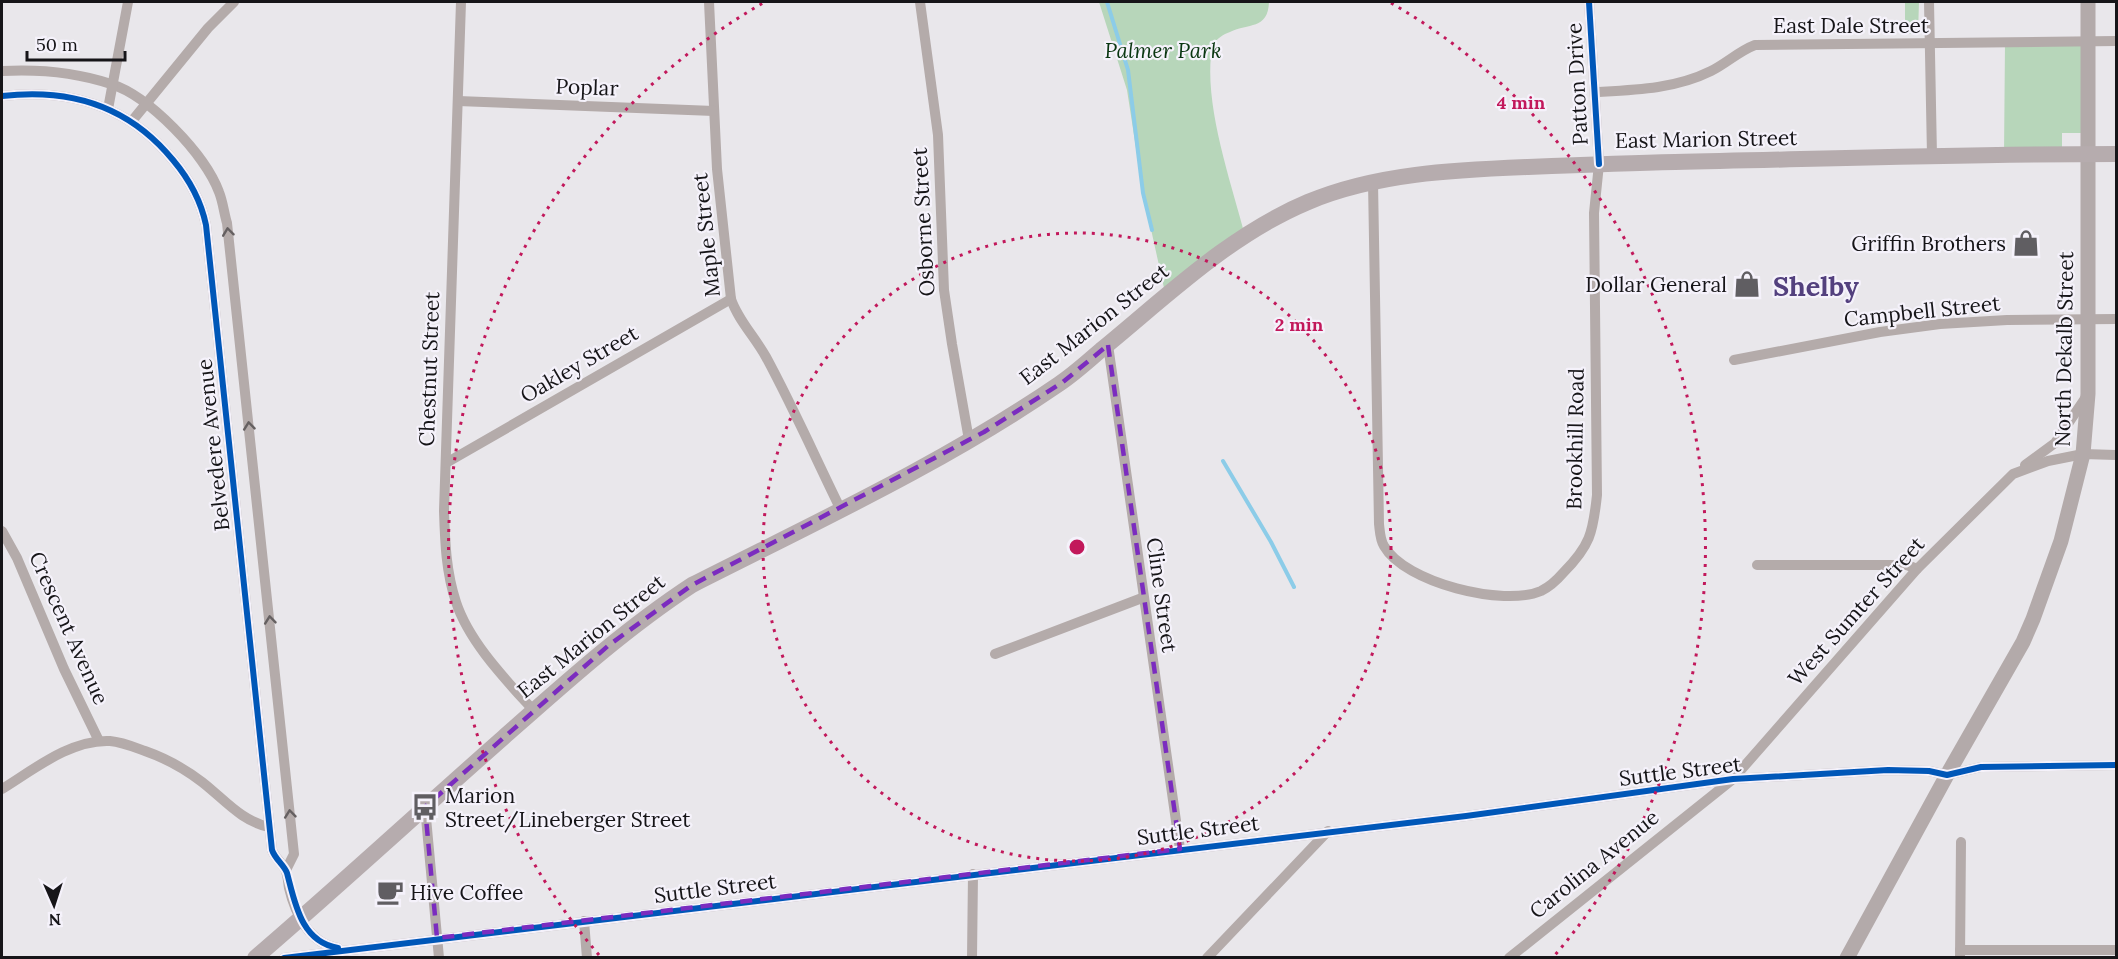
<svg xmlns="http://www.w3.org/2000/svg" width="2118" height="959" viewBox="0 0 2118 959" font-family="Lora,serif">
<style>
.green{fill:#b7d6ba}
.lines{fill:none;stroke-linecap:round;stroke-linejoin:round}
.stream{stroke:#8ccce8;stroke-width:4}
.minor{stroke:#b4abaa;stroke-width:10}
.secondary{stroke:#b3aaaa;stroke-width:15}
.primary{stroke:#b6acae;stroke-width:16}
.cycleway-casing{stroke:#f5f2fb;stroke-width:10}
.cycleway{stroke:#0057b8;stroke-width:6}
.oneway{stroke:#656061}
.marked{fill:none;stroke:#7b2cbf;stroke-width:4.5;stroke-dasharray:12 8;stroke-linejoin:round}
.ring{fill:none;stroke:#c2185b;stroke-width:3;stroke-dasharray:3 6}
.labels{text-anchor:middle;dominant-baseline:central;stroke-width:4.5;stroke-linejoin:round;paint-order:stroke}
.street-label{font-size:21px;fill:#161518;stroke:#f5f2fb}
.park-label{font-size:21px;font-style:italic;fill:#093610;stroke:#f5f2fb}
.poi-label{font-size:21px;fill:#161518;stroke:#f5f2fb;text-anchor:end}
.district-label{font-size:27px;font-weight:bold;fill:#53407e;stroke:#f5f2fb}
.centre{fill:#c2185b;stroke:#f5f2fb;stroke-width:3}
.ring-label{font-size:18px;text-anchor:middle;font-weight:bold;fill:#c2185b;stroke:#f5f2fb;stroke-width:4.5;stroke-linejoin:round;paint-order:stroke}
</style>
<rect width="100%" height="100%" fill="#e9e7eb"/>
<!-- green -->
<g class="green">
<path d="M1099 2H1269C1268 30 1248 23 1230 32 1223 34 1218 39 1213 43 1201 99 1231 181 1245 236L1166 297 1143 193 1127 90Z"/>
<polygon points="1905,2 1919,2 1918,33 1905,34"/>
<polygon points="2088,42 2088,133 2062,133 2062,154 2004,155 2005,43"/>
</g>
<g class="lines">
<!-- stream -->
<g class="stream">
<polyline points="1107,2 1128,70 1143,193 1152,230"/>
<polyline points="1223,461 1271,542 1294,587"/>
</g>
<!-- minor -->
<g class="minor">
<path d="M461 2 444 511C445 542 446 572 456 602 469 642 506 680 534 711"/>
<path d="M709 2 717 169 731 299C738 320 755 337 766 357 793 407 816 459 841 510"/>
<polyline points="920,2 938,135 944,290 952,344 969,440"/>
<polyline points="1929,2 1932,156"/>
<path d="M2 71C39 69 75 72 111 84 149 96 205 154 219 192 223 202 224 213 227 223L294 854 286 870"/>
<path d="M1596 92C1635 90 1675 89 1711 71 1727 63 1739 51 1755 45L2116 41"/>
<path d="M2 96C69 88 129 106 173 160 189 179 201 201 206 225L272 850C275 858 281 862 285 869 288 874 288 883 289 888 295 914 310 944 338 948"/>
<polyline points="458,101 714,111"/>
<polyline points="108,109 128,2"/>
<polyline points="132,121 208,28 234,2"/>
<path d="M1373 182 1379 524C1380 532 1380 540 1384 546 1405 583 1504 607 1541 591 1549 587 1557 580 1563 573 1590 546 1593 533 1597 495L1594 213 1599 164 1589 2"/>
<polyline points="1108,345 1180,849"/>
<polyline points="1734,360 1880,332 1940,324 2007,320 2116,319"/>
<polyline points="446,463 731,299"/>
<polyline points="2025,465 2055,443 2086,397"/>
<polyline points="2,531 17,558 64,669 99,741"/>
<polyline points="1757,565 1907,565 1917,569"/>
<polyline points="995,654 1142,598"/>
<path d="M2 789C33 770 71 739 110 741 122 742 134 747 145 751 165 758 185 769 202 782 224 799 241 821 269 827"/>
<polyline points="425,807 439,958"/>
<polyline points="584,921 587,958"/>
<polyline points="1960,950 2116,950"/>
<polyline points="284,958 1466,816 1733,779 1888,770 1929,771 1947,775 1981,767 2116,765"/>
<polyline points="972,958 973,874"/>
<polyline points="1207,958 1328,831"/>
<polyline points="1509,958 1733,779 1917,569 2013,474 2048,461 2083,454 2116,455"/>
<polyline points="1960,958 1961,842"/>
</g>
<!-- secondary -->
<polyline class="secondary" points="1847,958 1947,775 2023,642 2033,619 2061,541 2083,454 2088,394 2088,2"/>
<!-- primary -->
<path class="primary" d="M255 958C340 885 421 810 504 737 565 683 625 629 692 585 816 522 944 463 1059 384 1074 374 1087 362 1101 350 1166 297 1229 235 1308 202 1377 173 1455 170 1528 167 1577 165 1626 163 1675 162 1822 159 1969 154 2116 154"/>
<defs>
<g id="cycleway">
<polyline points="1589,2 1599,164"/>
<path d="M2 96C69 88 129 106 173 160 189 179 201 201 206 225L272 850C275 859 284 865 287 873 295 903 301 942 338 948"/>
<polyline points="284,958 1466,816 1733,779 1888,770 1929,771 1947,775 1981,767 2116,765"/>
</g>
</defs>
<!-- cycleway casing -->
<use href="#cycleway" class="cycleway-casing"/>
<!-- cycleway -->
<use href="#cycleway" class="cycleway"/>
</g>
<!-- one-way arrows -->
<defs><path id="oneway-chevron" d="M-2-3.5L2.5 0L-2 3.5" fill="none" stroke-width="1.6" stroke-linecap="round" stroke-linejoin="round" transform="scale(1.5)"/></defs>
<g class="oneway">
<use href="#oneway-chevron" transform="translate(228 232) rotate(-97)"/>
<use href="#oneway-chevron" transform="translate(249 426) rotate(-96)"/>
<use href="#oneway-chevron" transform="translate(270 620) rotate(-96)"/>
<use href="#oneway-chevron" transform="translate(290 814) rotate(-96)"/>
</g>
<!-- marked area -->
<path class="marked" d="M1108 345 1180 849 437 938 425 807 534 711 609 645 692 585 984 432 1063 382Z"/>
<!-- distance rings -->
<g class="ring">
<circle cx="1077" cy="547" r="314"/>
<path d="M599 955A628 628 0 0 1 763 3M1391 3A628 628 0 0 1 1555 955"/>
</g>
<!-- icons -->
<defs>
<symbol id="shop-bare" viewBox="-9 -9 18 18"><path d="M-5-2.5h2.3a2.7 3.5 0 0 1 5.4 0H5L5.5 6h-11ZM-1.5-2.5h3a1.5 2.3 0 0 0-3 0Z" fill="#605e62" stroke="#f5f2fb" stroke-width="2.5" paint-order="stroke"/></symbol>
<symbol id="bus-bare" viewBox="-9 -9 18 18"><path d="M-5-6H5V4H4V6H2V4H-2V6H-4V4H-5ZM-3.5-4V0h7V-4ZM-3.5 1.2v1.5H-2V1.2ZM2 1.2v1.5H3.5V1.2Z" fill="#605e62" stroke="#f5f2fb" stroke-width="2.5" paint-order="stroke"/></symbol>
<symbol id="cafe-bare" viewBox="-9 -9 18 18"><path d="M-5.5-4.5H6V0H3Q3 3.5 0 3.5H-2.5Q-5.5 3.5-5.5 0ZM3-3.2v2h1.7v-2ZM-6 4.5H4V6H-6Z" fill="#605e62" stroke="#f5f2fb" stroke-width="2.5" paint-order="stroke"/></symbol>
</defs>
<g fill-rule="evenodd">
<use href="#shop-bare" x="2007" y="224" width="38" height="38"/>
<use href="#shop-bare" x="1728" y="265" width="38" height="38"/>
<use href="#bus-bare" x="406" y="788" width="38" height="38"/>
<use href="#cafe-bare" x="371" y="873" width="38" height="38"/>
</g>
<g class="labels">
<!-- street labels -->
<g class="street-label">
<text x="1851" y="25">East Dale Street</text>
<text transform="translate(1577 84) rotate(-93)">Patton Drive</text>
<text transform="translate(587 87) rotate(2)">Poplar</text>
<text transform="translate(1706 139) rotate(-1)">East Marion Street</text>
<text transform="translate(923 222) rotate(-93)">Osborne Street</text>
<text transform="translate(706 235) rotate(-96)">Maple Street</text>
<text transform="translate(1922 311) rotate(-6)">Campbell Street</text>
<text transform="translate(1094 324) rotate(-38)">East Marion Street</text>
<text transform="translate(2064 349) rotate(-89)">North Dekalb Street</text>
<text transform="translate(579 364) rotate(-30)">Oakley Street</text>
<text transform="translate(429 369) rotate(-88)">Chestnut Street</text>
<text transform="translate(1575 439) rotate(-89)">Brookhill Road</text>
<text transform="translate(213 445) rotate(-96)">Belvedere Avenue</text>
<text transform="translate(1162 595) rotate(82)">Cline Street</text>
<text transform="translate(1856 611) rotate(-48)">West Sumter Street</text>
<text transform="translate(69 628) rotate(66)">Crescent Avenue</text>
<text transform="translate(591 636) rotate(-39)">East Marion Street</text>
<text transform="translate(1680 771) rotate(-7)">Suttle Street</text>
<text transform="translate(1198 830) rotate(-7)">Suttle Street</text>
<text transform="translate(1594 864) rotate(-39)">Carolina Avenue</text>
<text transform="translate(715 888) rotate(-7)">Suttle Street</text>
</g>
<!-- park labels -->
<g class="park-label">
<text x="1163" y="50">Palmer Park</text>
</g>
<!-- poi labels -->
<g class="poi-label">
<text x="2006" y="243">Griffin Brothers</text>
<text x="1727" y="284">Dollar General</text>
<text x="445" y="795" text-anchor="start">Marion<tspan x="445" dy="24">Street/Lineberger Street</tspan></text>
<text x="410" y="892" text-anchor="start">Hive Coffee</text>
</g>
<!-- district labels -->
<g class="district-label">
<text x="1816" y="286">Shelby</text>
</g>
</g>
<circle cx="1077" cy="547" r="9" class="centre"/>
<g class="ring-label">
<text x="1521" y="109">4 min</text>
<text x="1299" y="331">2 min</text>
</g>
<!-- border -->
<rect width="2118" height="959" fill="none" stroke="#161518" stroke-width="6"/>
<!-- north arrow -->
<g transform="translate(54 905) rotate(177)" stroke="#f5f2fb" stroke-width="4.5" paint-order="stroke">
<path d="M0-4.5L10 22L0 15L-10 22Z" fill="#161518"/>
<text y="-9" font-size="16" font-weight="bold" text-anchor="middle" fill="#161518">N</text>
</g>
<!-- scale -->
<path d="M27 51v9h98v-9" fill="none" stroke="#161518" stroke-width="3"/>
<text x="36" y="51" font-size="18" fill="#161518" stroke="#f5f2fb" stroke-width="4.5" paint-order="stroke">50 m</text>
</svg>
